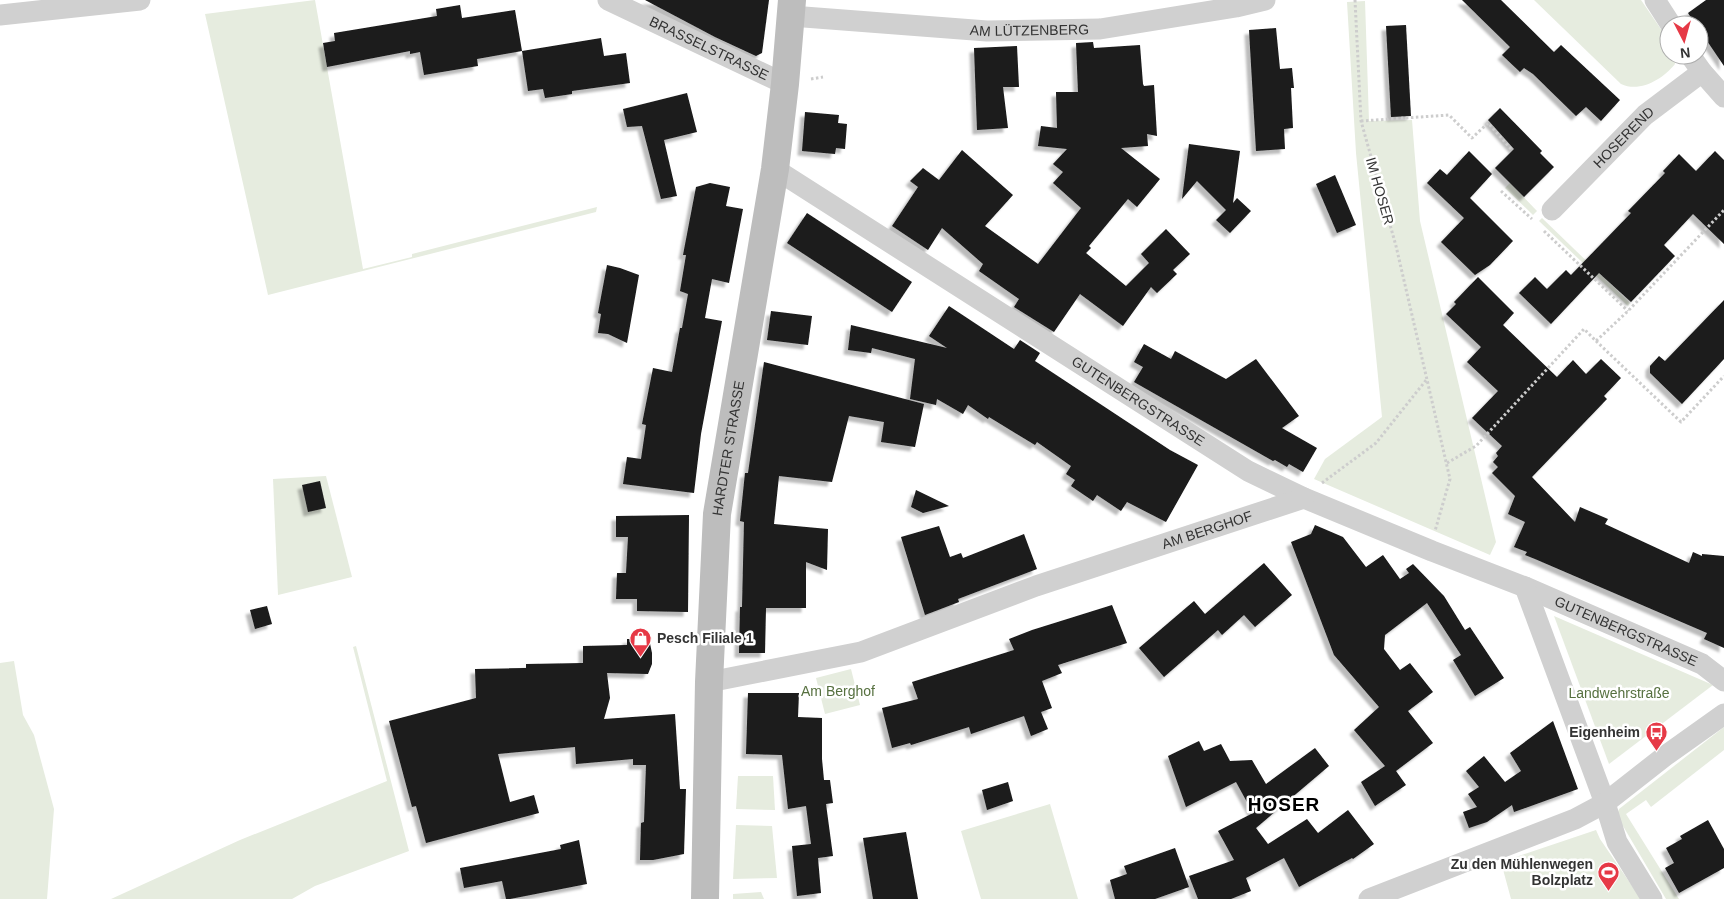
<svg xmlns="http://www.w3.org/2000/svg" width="1724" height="899" viewBox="0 0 1724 899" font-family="Arial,sans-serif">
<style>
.green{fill:#e6ecdf}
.building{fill:#1a1a1a;filter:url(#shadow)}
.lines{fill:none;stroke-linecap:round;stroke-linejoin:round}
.path{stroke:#cdcdcd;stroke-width:3;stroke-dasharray:2.5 2.5;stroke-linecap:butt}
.minor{stroke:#d0d0d0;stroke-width:21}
.secondary{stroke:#bdbdbd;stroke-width:28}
.labels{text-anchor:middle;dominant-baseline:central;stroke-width:5;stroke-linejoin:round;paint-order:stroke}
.street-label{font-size:14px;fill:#333;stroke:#fff}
.poi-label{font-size:14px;font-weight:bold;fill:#333;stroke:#fff;text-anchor:end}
.park-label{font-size:14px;fill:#56703f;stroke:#fff}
.district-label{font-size:19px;font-weight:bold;letter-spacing:1px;fill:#000;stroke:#fff}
</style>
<defs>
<filter id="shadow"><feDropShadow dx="-4.5" dy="4.5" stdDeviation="1" flood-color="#0004"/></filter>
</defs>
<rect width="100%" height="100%" fill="#fff"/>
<!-- green -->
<g class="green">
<polygon points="315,0 363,269 412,257 412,254 597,207 596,212 268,295 205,14"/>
<path d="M1534 0H1641L1669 41V55H1674L1675 64C1663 79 1640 93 1621 84Z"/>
<polygon points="1365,1 1369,121 1412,120 1420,221 1496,542 1490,555 1314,479 1325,459 1382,417 1356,153 1347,2"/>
<polygon points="1510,183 1537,211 1533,215 1505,188"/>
<polygon points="1542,218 1630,303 1628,306 1539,221"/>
<polygon points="326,476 352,577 278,595 273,479"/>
<polygon points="1554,616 1713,685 1609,764"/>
<polygon points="356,646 409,851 315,886 292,899 111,899 240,840 387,781 353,647"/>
<polygon points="14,661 23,715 34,735 54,809 47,899 0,899 0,663"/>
<polygon points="851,669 860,705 825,714 816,678"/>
<polygon points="1724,727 1724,750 1651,807 1646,800 1626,814 1679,899 1666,899 1623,826 1616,818 1619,809"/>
<polygon points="738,776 773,776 775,810 736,809"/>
<polygon points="1050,804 1078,899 981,899 961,831"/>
<polygon points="736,825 772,826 777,878 733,879"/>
<polygon points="1596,830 1600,839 1641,899 1511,899 1501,862"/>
<polygon points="761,892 764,899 733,899 733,894"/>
</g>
<!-- building -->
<g class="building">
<polygon points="645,0 769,0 762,53 756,56 715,37"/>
<polygon points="1462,0 1501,0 1554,52 1561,45 1620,100 1601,121 1586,107 1576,116 1533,74 1524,68 1520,72 1502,55 1510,47"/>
<polygon points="1706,0 1724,0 1724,66 1699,29 1699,25 1696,25 1688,13"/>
<polygon points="460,5 462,18 515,10 522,51 477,59 478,66 424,75 420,52 410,54 410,51 327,67 323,43 335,41 334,33 437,16 436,9"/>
<polygon points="1406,25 1411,116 1391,117 1386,26"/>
<polygon points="1276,28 1280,69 1292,68 1294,88 1291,88 1293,128 1284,129 1285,149 1256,151 1249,30"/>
<polygon points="601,38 604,56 626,53 630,83 572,91 572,94 545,98 543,89 528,91 522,51"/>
<polygon points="1093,42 1094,48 1140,45 1143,84 1144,86 1154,85 1157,136 1147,134 1148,146 1121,148 1160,179 1137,207 1128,199 1089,246 1091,248 1086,253 1126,286 1149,263 1141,254 1166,229 1190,254 1173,270 1177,274 1157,293 1151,287 1123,326 1080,294 1054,332 1014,307 1019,299 979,271 983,264 942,228 928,250 892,226 918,187 910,181 923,168 939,180 962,150 1013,195 985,226 1038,264 1081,208 1053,183 1063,172 1053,164 1067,149 1038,146 1041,126 1057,128 1056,92 1078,92 1076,43"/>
<polygon points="1017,46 1019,87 1003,87 1008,128 977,130 974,48"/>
<polygon points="687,93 697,132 664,140 677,196 661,199 642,126 627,127 623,109"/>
<polygon points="1500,108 1542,151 1540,153 1554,167 1524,197 1495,168 1514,149 1488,120"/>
<polygon points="805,112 839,115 838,123 847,124 845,149 836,148 835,154 802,151"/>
<polygon points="1189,144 1240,151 1233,203 1237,198 1251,211 1230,233 1216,220 1226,210 1197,181 1182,199"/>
<polygon points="1469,151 1492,174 1470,198 1513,241 1490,265 1475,275 1441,242 1464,218 1427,183 1440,169 1447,175"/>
<polygon points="1715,151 1724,160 1724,244 1693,214 1664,245 1675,256 1631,302 1599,273 1551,324 1519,293 1535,277 1547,289 1566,270 1571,275 1631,213 1628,211 1665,173 1663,171 1679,154 1696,171"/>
<polygon points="1335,175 1356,225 1337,233 1316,184"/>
<polygon points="710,183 730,187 726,206 743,209 729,283 712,279 705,318 722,321 701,434 694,493 623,484 627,457 641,459 646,425 642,424 653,368 672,372 680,328 682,328 688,294 680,291 686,255 683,255 696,187"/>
<polygon points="807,213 912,282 892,312 787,243"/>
<polygon points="607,265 620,268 639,275 627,343 608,334 598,333 601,314 598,313"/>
<polygon points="1478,277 1514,313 1503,325 1557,377 1573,360 1586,374 1601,359 1621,378 1604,396 1607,399 1532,477 1575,522 1580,507 1608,519 1605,524 1689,563 1693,552 1702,556 1702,554 1724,556 1724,648 1704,639 1707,633 1535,559 1525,555 1527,552 1514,547 1525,522 1508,514 1515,496 1492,473 1498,467 1493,462 1498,456 1496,453 1502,446 1472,418 1498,391 1467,362 1481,347 1446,314 1456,304 1454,302"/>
<polygon points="1724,300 1724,359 1682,404 1650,373 1650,366 1659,356 1665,361"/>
<polygon points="949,306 1014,349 1020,340 1040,353 1035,361 1170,450 1198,465 1166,522 1127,502 1121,511 1097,495 1093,501 1071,486 1075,480 1066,474 1071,466 1037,442 1035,445 989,417 988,419 968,405 963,414 937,399 936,405 910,399 915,359 872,348 871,353 848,350 851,325 947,348 929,336"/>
<polygon points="771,311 812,316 808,345 767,340"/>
<polygon points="1144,344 1171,359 1175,351 1226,379 1256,359 1299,416 1282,428 1317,448 1303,472 1289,464 1287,467 1275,460 1273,461 1134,382 1143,367 1134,362"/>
<polygon points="764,362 924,404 915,447 881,442 884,422 849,416 832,482 779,476 774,524 828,529 827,570 806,562 806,608 766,608 765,653 739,653 740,607 742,607 744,522 740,521 745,473 748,473"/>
<polygon points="320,481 326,508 308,512 302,485"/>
<polygon points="916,490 949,506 923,513 911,507"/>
<polygon points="689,515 688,612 637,611 637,599 616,599 617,573 626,573 628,537 616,537 616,516"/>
<polygon points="1315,525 1343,537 1366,567 1383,555 1400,579 1409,573 1406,569 1413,564 1444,596 1465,630 1470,627 1504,678 1475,696 1453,660 1461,655 1427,603 1385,635 1384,649 1400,670 1410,663 1433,692 1408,711 1433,743 1396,771 1406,785 1375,806 1361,782 1385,766 1354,730 1379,707 1334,655 1291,542 1311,534"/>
<polygon points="939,526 950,557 961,553 963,558 1024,534 1037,569 958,599 959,602 925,615 901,537"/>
<polygon points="1264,563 1292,595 1255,627 1244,615 1222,635 1218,630 1164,677 1139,648 1194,601 1205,614"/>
<polygon points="1112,605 1127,643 1058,665 1062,673 1042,681 1052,708 1041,712 1048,729 1031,736 1024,716 971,734 969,727 911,745 910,743 892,748 882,708 918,699 912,682 1014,650 1009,639 1032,630"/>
<polygon points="267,606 272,624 255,629 250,610"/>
<polygon points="627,639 649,639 652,653 652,664 648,674 607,673 610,698 604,719 675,714 680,789 686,789 684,854 653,860 640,860 641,823 644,822 646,765 633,765 633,759 576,764 575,747 498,754 510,802 534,795 539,813 426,843 416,806 412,807 389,721 476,698 475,669 526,668 526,664 583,663 583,646 627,645"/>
<polygon points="748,693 799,693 798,717 822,718 822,759 824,780 830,780 833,803 826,804 833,856 818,858 821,893 797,896 792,846 811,844 806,806 788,809 782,755 746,754"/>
<polygon points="1553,721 1578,789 1514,812 1512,805 1487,822 1469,828 1463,812 1477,807 1468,794 1479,787 1466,771 1484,756 1505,782 1521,771 1510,753"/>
<polygon points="1199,741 1204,751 1221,744 1230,761 1252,760 1266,784 1315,748 1329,766 1256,828 1268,844 1307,819 1318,833 1348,810 1374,844 1353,859 1352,858 1299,887 1284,858 1246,878 1251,891 1231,899 1198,899 1189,876 1234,860 1218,831 1253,813 1236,782 1186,807 1168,756"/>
<polygon points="1008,782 1013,801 987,810 982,790"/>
<polygon points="1708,820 1724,849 1724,868 1679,893 1665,868 1674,863 1666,848 1682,839 1680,836"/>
<polygon points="906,832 918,899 873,899 863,838"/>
<polygon points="579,840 587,884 510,899 506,899 502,881 464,888 460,868 561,849 560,845"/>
<polygon points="1175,848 1189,887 1155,899 1115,899 1110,880 1127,874 1124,866"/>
</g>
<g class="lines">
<!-- path -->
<g class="path">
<polyline points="1355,0 1361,121 1396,246 1450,479 1435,531"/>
<polyline points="811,79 823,77"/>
<polyline points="1361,121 1449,115 1472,138 1488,123 1511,149"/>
<polyline points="1501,191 1532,219"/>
<polyline points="1544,231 1628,311"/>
<polyline points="1596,341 1681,422 1724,376"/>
<polyline points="1447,463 1476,446 1584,329 1596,341 1628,311 1724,210"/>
<polyline points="1322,483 1376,443 1427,379"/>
</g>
<!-- minor -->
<g class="minor">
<path id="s1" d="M608 0 785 84"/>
<polyline points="1655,0 1671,25"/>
<polyline points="0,15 140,0"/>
<path id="s2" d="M791 16 987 31 1100 29 1236 7 1265 0"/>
<polyline points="1690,55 1702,72 1724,97"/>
<path id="s3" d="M775 169 1248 471 1304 498 1432 551 1525 587 1702 664 1724 681"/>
<path id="s4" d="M1552 210 1645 115 1702 72"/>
<polyline points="1525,587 1605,803 1617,842 1652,899"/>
<path id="s5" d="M709 682 861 652 1036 586 1304 498"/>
<polyline points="1369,899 1575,819 1605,803 1665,756 1724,714"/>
</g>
<!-- secondary -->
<path class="secondary" id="s6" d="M705 899 709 682 717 514 775 169 785 84 792 0"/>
</g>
<!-- icons -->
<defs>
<symbol id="shop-pin" viewBox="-11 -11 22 30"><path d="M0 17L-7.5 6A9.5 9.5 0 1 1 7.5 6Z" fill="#e63946" stroke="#fff"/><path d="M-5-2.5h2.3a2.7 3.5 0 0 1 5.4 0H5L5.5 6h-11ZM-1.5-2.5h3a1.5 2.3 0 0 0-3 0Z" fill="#fff"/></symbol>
<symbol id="bus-pin" viewBox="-11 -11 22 30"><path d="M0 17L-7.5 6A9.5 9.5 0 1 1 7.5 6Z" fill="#e63946" stroke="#fff"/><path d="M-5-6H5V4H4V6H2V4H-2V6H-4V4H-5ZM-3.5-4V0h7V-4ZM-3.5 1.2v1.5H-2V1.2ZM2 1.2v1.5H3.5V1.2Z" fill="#fff"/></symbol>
<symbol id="stadium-pin" viewBox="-11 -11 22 30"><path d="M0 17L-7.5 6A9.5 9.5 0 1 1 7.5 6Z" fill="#e63946" stroke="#fff"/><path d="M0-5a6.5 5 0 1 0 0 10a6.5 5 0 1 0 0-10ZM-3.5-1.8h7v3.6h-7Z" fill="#fff"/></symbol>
</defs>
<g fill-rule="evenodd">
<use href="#shop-pin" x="628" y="626" width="25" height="34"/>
<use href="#bus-pin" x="1644" y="720" width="25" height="34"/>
<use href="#stadium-pin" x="1596" y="860" width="25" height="34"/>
</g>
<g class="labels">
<!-- street labels -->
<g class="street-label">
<text stroke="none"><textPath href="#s2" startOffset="239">AM LÜTZENBERG</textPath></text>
<text stroke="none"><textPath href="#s1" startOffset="112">BRASSELSTRASSE</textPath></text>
<text stroke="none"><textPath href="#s4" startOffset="102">HOSEREND</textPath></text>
<text transform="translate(1380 191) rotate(74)">IM HOSER</text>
<text stroke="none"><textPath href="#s3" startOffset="431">GUTENBERGSTRASSE</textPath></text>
<text stroke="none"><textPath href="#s6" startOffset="452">HARDTER STRASSE</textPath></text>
<text stroke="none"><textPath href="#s5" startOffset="522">AM BERGHOF</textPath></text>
<text stroke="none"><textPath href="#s3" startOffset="972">GUTENBERGSTRASSE</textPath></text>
</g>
<!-- poi labels -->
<g class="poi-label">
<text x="657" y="638" text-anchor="start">Pesch Filiale 1</text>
<text x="1640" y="732">Eigenheim</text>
<text x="1593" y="864">Zu den Mühlenwegen<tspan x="1593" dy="16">Bolzplatz</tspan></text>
</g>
<!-- park labels -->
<g class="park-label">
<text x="838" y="691">Am Berghof</text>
<text x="1619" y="693">Landwehrstraße</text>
</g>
<!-- district labels -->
<g class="district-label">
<text x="1284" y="804">HOSER</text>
</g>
</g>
<!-- north arrow -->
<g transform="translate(1684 40) rotate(174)"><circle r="24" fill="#ffffff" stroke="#adadad"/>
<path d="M0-4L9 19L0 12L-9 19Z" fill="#e63946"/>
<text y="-8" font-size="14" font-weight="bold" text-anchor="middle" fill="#333333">N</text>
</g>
</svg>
